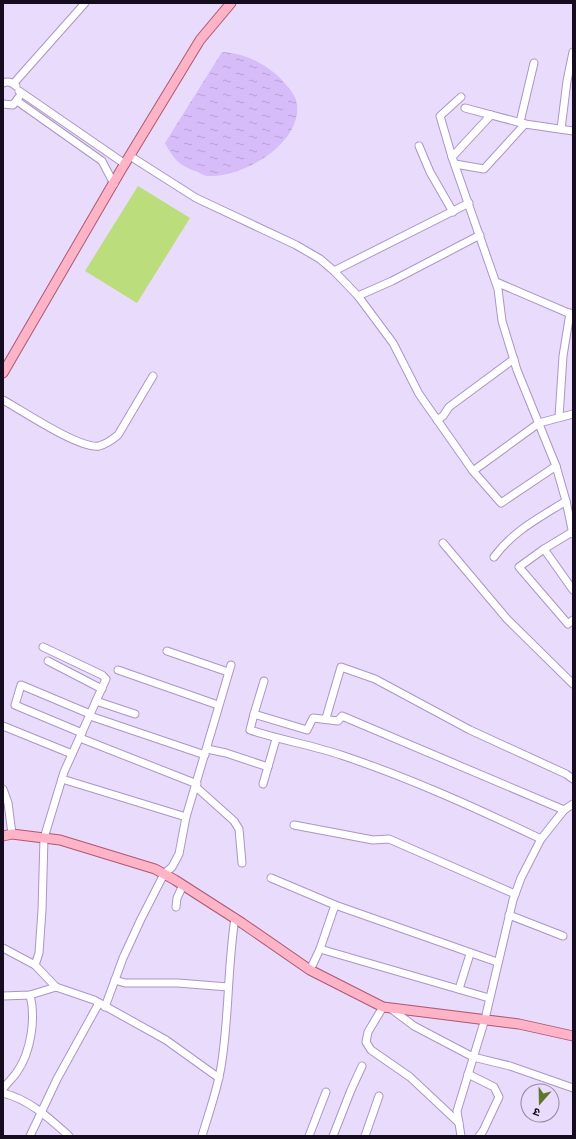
<svg xmlns="http://www.w3.org/2000/svg" width="576" height="1139" viewBox="0 0 576 1139" font-family="Montserrat,'Noto Sans Devanagari',sans-serif">
<style>
.pitch{fill:#bcdd7c}
.water{fill:url(#water-ripples)}
.lines{fill:none;stroke-linecap:round;stroke-linejoin:round}
.minor-casing{stroke:#ab95c7;stroke-width:9}
.major-casing{stroke:#ac5874;stroke-width:11}
.minor{stroke:#fff;stroke-width:7}
.major{stroke:#feb3c7;stroke-width:9}
</style>
<defs>
<pattern id="water-ripples" width="26" height="14" patternUnits="userSpaceOnUse"><rect width="26" height="14" fill="#d6bcf9"/><path d="M2 4q2-2 4 0t4 0M15 11q2-2 4 0t4 0" fill="none" stroke="#b7a0d5"/></pattern>
</defs>
<rect width="100%" height="100%" fill="#e9dbfb"/>
<!-- pitch -->
<polygon class="pitch" points="138,186 190,218 137,303 85,271"/>
<!-- water -->
<path class="water" d="M222 52C243 53 263 62 279 77 286 85 296 94 297 104 302 143 243 178 209 176 205 176 201 174 198 172 180 166 174 160 165 143Z"/>
<g class="lines">
<defs>
<g id="minor">
<path d="M3 83C8 81 12 82 16 86"/>
<polyline points="14,83 85,3"/>
<polyline points="19,91 125,164"/>
<polyline points="17,101 102,161 114,184"/>
<polyline points="3,104 13,105 19,97"/>
<polyline points="465,108 525,124 573,131"/>
<polyline points="520,122 534,63"/>
<polyline points="561,129 567,81 573,52"/>
<polyline points="419,146 430,172 453,212"/>
<polyline points="130,156 196,198 296,245 320,259 334,271 358,296 393,343 419,394 473,471 501,503 556,466 517,370 502,321 498,289 452,157 440,116 461,97"/>
<polyline points="452,157 491,115"/>
<polyline points="455,164 484,169 525,124"/>
<polyline points="334,271 469,203"/>
<polyline points="496,282 573,315"/>
<polyline points="358,296 392,281 480,235"/>
<path d="M3 400C23 411 79 449 99 446 107 444 112 440 118 435L153 376"/>
<polyline points="559,417 563,356 570,313"/>
<polyline points="437,420 443,416 449,407 514,359"/>
<polyline points="473,471 539,423 573,414"/>
<polyline points="566,501 573,534"/>
<polyline points="572,532 544,549 573,590"/>
<polyline points="443,543 507,619 573,684"/>
<polyline points="544,549 519,567 568,624 573,620"/>
<path d="M494 557C513 531 539 518 566 501L556 466"/>
<polyline points="167,651 228,672"/>
<polyline points="48,661 102,689"/>
<polyline points="118,670 218,705"/>
<polyline points="264,681 254,714 307,730 313,718 338,721 342,716 564,810"/>
<polyline points="96,701 135,714"/>
<path d="M254 714 250 730C280 740 311 745 341 755 410 778 476 808 541 839"/>
<polyline points="90,716 205,755"/>
<polyline points="326,718 341,667 375,679 470,730 566,774 573,779"/>
<polyline points="3,726 72,754"/>
<polyline points="82,733 15,705 21,685 90,714"/>
<polyline points="80,738 197,784"/>
<polyline points="207,749 226,753 268,767"/>
<polyline points="62,779 186,817"/>
<polyline points="263,784 276,739"/>
<polyline points="196,787 234,821 239,829 242,863"/>
<polyline points="3,789 8,803 12,834"/>
<polyline points="294,825 373,840 389,839 515,894"/>
<polyline points="271,878 335,905 320,949 310,970"/>
<polyline points="335,905 497,962"/>
<polyline points="176,907 177,898 183,885"/>
<polyline points="509,915 563,936"/>
<polyline points="3,948 35,965 56,987 94,1000 166,1040 219,1078"/>
<polyline points="320,949 489,998"/>
<polyline points="35,965 39,953 42,910 44,838 64,772 106,679 102,675 43,647"/>
<polyline points="115,980 125,983 178,983 228,987"/>
<polyline points="459,989 470,954"/>
<polyline points="3,996 30,995 56,987"/>
<polyline points="105,1007 123,958 141,919 164,874 172,867 179,854 186,817 231,665"/>
<polyline points="383,1007 368,1032 366,1042 371,1050 410,1077 459,1123"/>
<polyline points="390,1008 414,1026 473,1057 510,1066 573,1088"/>
<polyline points="468,1074 494,1087 499,1097 483,1131 479,1136"/>
<path d="M3 1089C7 1083 13 1078 17 1072 31 1052 36 1018 30 995"/>
<path d="M3 1093C30 1100 49 1118 69 1136"/>
<polyline points="30,1136 57,1079 99,1003"/>
<path d="M202 1136C210 1109 220 1082 223 1053 229 1008 228 963 235 918"/>
<polyline points="309,1136 326,1092"/>
<polyline points="333,1136 351,1090 362,1066"/>
<polyline points="365,1136 379,1096"/>
<polyline points="461,1136 457,1111 485,1019 513,900 521,878 541,839 564,810 573,804"/>
</g>
<g id="major">
<polyline points="3,373 121,170 200,40 231,3"/>
<polyline points="3,836 12,834 60,840 155,869 175,880 242,923 310,970 383,1007 519,1024 573,1036"/>
</g>
</defs>
<!-- minor casing -->
<use href="#minor" class="minor-casing"/>
<!-- major casing -->
<use href="#major" class="major-casing"/>
<!-- minor -->
<use href="#minor" class="minor"/>
<!-- major -->
<use href="#major" class="major"/>
</g>
<!-- border -->
<rect width="576" height="1139" fill="none" stroke="#150d1f" stroke-width="8"/>
<!-- north arrow -->
<g transform="translate(540 1103) rotate(200)"><circle r="19" fill="#e9dbfb" stroke="#9489a3"/>
<path d="M0-3L7 15L0 10L-7 15Z" fill="#607729"/>
<text y="-6" font-size="11" font-weight="bold" text-anchor="middle" fill="#150d1f">उ</text>
</g>
</svg>
